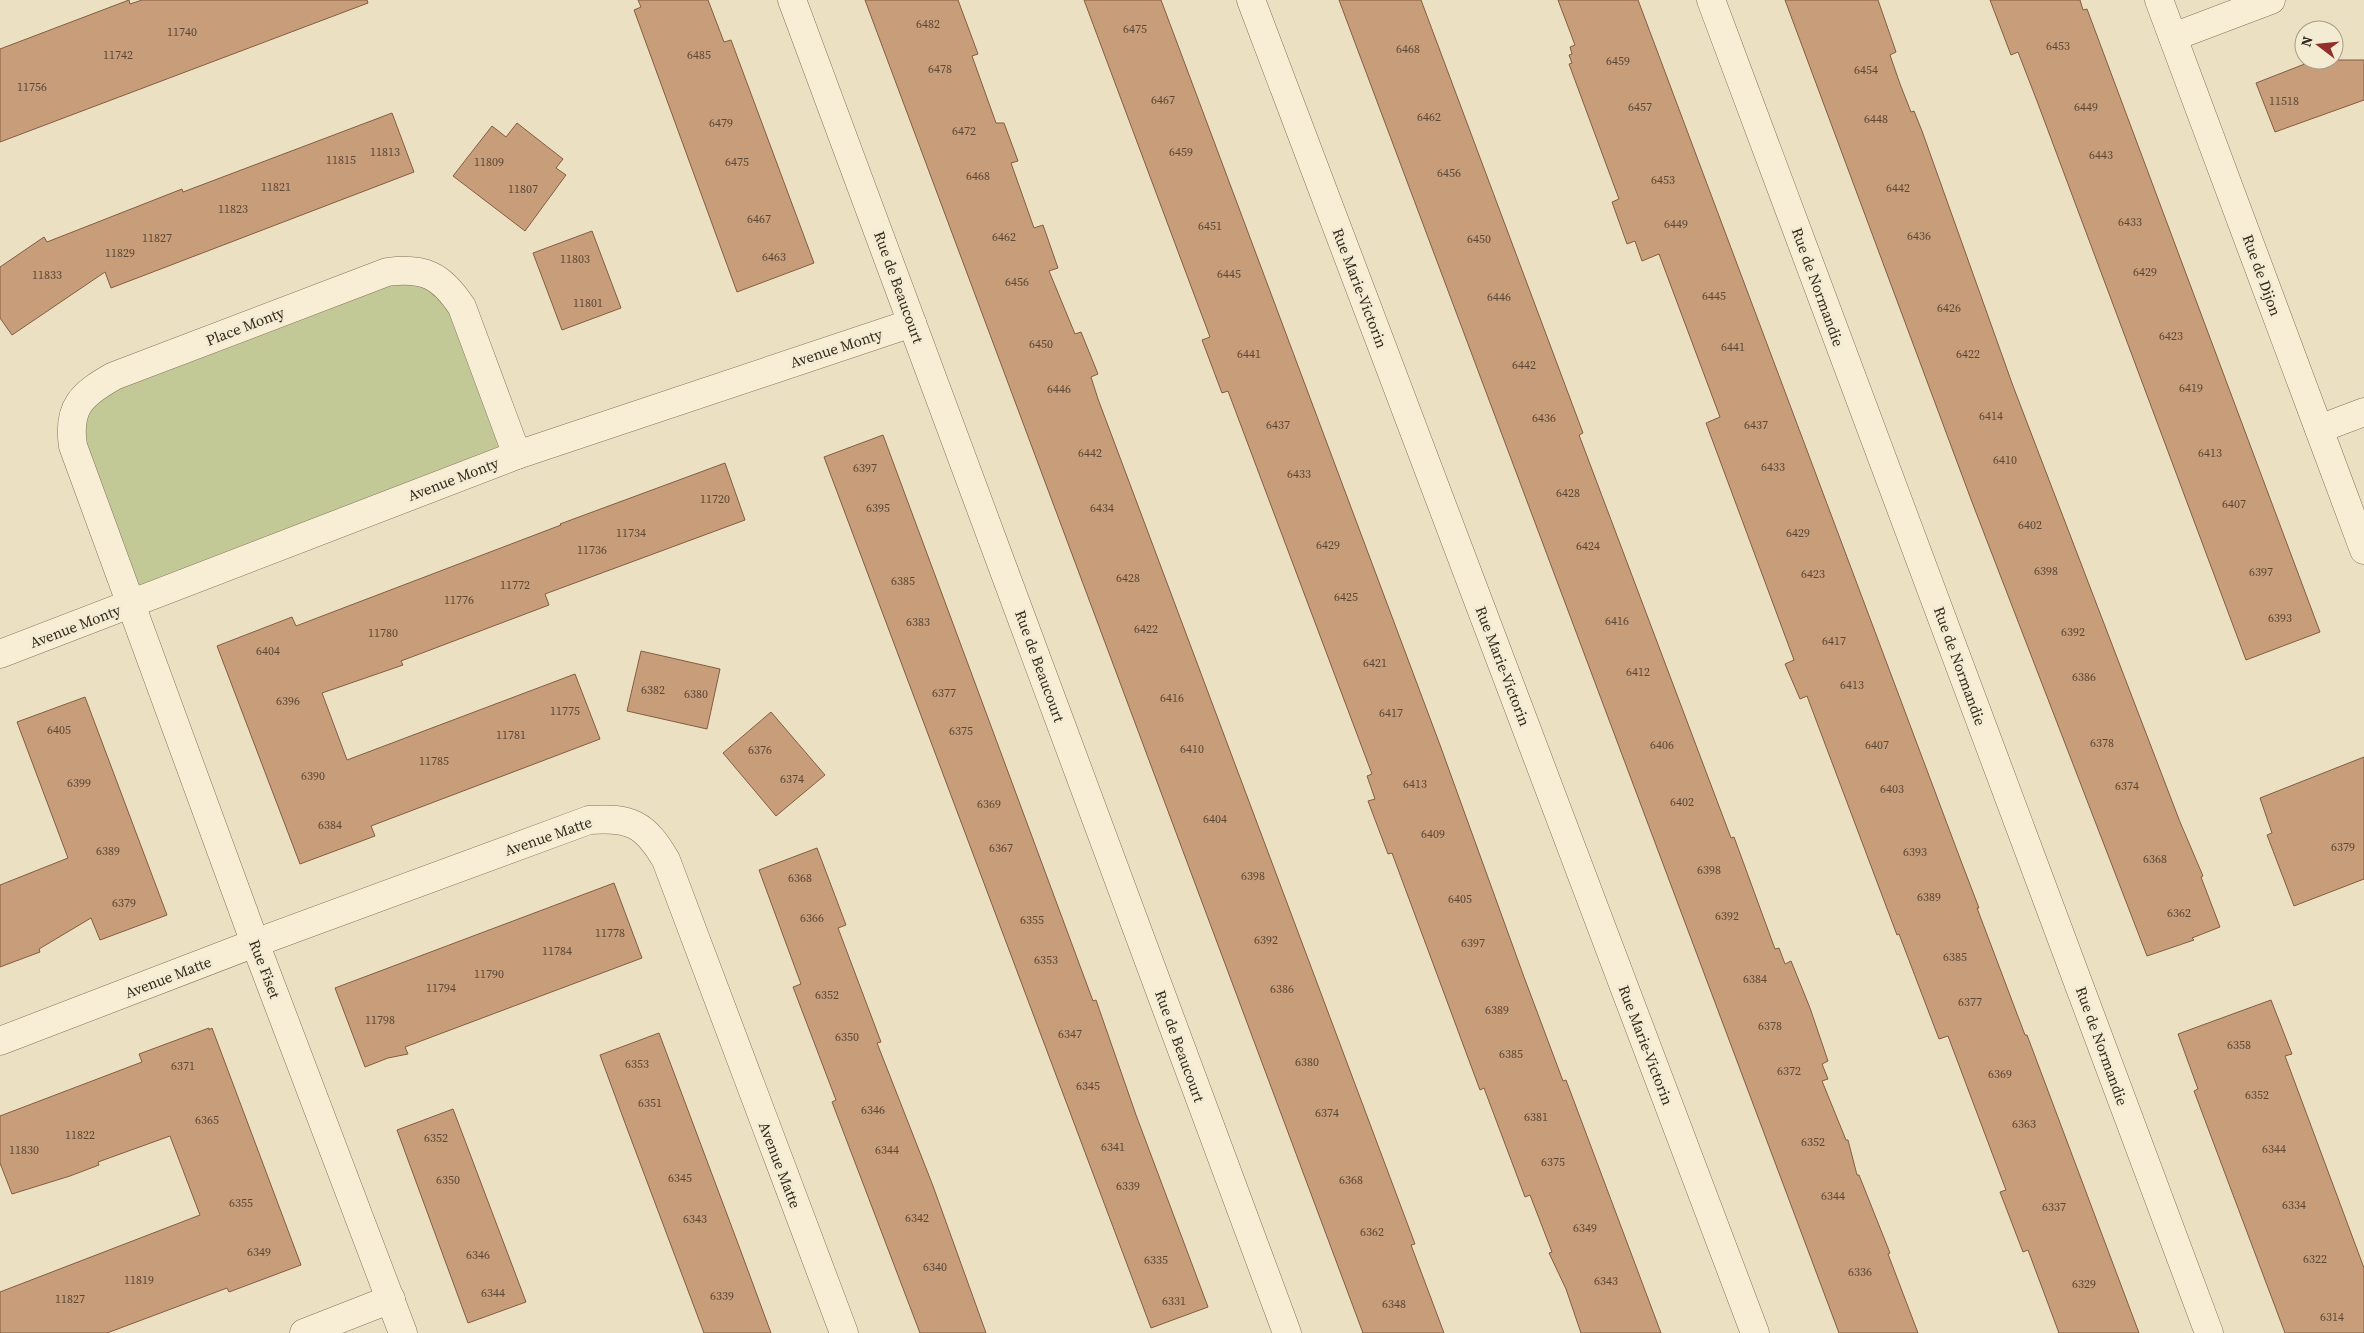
<svg xmlns="http://www.w3.org/2000/svg" width="2364" height="1333" viewBox="0 0 2364 1333" font-family="'Source Serif 4',serif">
<style>
.green{fill:#c2c997}
.building{fill:#c89d7a;stroke:#835d41}
.lines{fill:none;stroke-linecap:round;stroke-linejoin:round}
.street-casing{stroke:#85725a;stroke-width:29}
.street{stroke:#f7eed5;stroke-width:28}
.labels{text-anchor:middle;dominant-baseline:central;stroke-width:5;stroke-linejoin:round;paint-order:stroke}
.number-label{font-size:12px;fill:#5a4735}
.street-label{font-size:15px;fill:#352a1e;stroke:#f3ebd2}
</style>
<rect width="100%" height="100%" fill="#ece0c2"/>
<!-- green -->
<polygon class="green" points="387,272 434,277 517,455 131,604 73,446 77,403"/>
<!-- building -->
<g class="building">
<polygon points="129,0 130,4 142,0 367,0 368,3 0,142 0,49"/>
<polygon points="638,0 708,0 724,42 731,40 814,263 737,292 634,10 641,7"/>
<polygon points="865,0 958,0 978,54 972,56 996,123 1004,123 1018,161 1011,163 1034,228 1043,225 1058,268 1049,271 1075,334 1081,332 1098,374 1091,377 1098,399 1415,1244 1411,1245 1444,1333 1363,1333"/>
<polygon points="1084,0 1161,0 1440,745 1524,977 1563,1081 1566,1080 1661,1333 1581,1333 1566,1289 1549,1253 1552,1252 1530,1195 1525,1197 1484,1088 1480,1090 1392,853 1388,854 1368,801 1375,799 1367,776 1372,774 1228,391 1222,393 1202,340 1210,337"/>
<polygon points="1339,0 1421,0 1583,433 1579,435 1731,838 1734,837 1775,949 1779,948 1785,964 1791,961 1810,1008 1828,1061 1822,1064 1828,1079 1822,1081 1846,1140 1848,1140 1857,1175 1859,1175 1890,1253 1888,1254 1918,1333 1839,1333"/>
<polygon points="1558,0 1638,0 1961,861 1979,908 1977,908 2025,1035 2027,1035 2139,1333 2059,1333 2028,1250 2023,1252 2000,1192 2006,1190 1948,1036 1939,1039 1899,934 1897,935 1807,696 1800,699 1785,664 1794,660 1706,423 1720,417 1659,254 1642,261 1635,241 1627,244 1612,202 1619,199 1569,64 1572,63 1569,55 1572,54 1570,47 1575,45"/>
<polygon points="1785,0 1878,0 1896,52 1890,55 1900,84 1911,112 1914,111 1922,131 2013,386 2180,822 2203,876 2201,877 2220,927 2192,938 2194,940 2147,956 1972,502"/>
<polygon points="1990,0 2080,0 2083,10 2087,9 2320,632 2246,660 2037,101 2018,52 2011,55"/>
<polygon points="2315,60 2364,60 2364,100 2275,132 2256,83"/>
<polygon points="392,113 414,172 111,288 105,272 12,335 0,318 0,267 44,237 47,242 182,189 183,192"/>
<polygon points="517,123 563,159 556,168 566,175 525,231 453,176 492,126 506,137"/>
<polygon points="592,231 621,308 562,330 533,253"/>
<polygon points="883,435 1093,1001 1096,1000 1136,1115 1208,1307 1151,1328 824,457"/>
<polygon points="725,463 745,520 545,594 549,605 401,661 403,665 322,693 347,760 575,674 600,739 371,826 375,836 300,864 217,646 292,617 296,626 561,525 560,524"/>
<polygon points="641,651 720,669 707,729 627,711"/>
<polygon points="85,697 167,915 100,940 91,918 39,949 40,952 0,967 0,885 68,858 17,722"/>
<polygon points="771,712 825,775 776,816 723,753"/>
<polygon points="2364,757 2364,879 2294,906 2267,835 2272,833 2260,798"/>
<polygon points="817,848 846,925 838,928 881,1042 877,1043 933,1186 986,1333 920,1333 832,1102 836,1100 793,987 801,984 759,870"/>
<polygon points="614,883 642,958 405,1047 408,1054 388,1058 365,1067 335,988"/>
<polygon points="2271,1000 2292,1054 2285,1056 2364,1268 2364,1333 2285,1333 2194,1091 2198,1089 2178,1034"/>
<polygon points="209,1028 209,1030 212,1028 301,1265 229,1292 227,1288 107,1333 0,1333 0,1292 200,1215 170,1136 98,1162 99,1165 70,1176 12,1194 0,1163 0,1116 142,1062 139,1054"/>
<polygon points="659,1033 740,1249 771,1333 704,1333 628,1131 600,1055"/>
<polygon points="453,1109 526,1302 468,1323 397,1130"/>
</g>
<g class="lines">
<defs>
<g id="street">
<polyline points="792,0 1287,1333"/>
<polyline points="1251,0 1755,1333"/>
<polyline points="1711,0 2209,1333"/>
<polyline points="2159,0 2364,550"/>
<polyline points="2173,37 2271,0"/>
<polyline points="2319,429 2364,412"/>
<polyline points="0,654 517,455 912,323"/>
<path d="M0 1041 255 943 589 820C631 817 645 824 666 860L844 1333"/>
<polyline points="304,1333 391,1299"/>
<path d="M403 1333 255 943 73 446C67 407 82 394 114 376L387 272C424 267 441 275 462 307L517 455"/>
</g>
</defs>
<!-- street casing -->
<use href="#street" class="street-casing"/>
<!-- street -->
<use href="#street" class="street"/>
</g>
<g class="labels">
<!-- number labels -->
<g class="number-label">
<text x="928" y="24">6482</text>
<text x="1135" y="29">6475</text>
<text x="182" y="32">11740</text>
<text x="2058" y="46">6453</text>
<text x="1408" y="49">6468</text>
<text x="118" y="55">11742</text>
<text x="699" y="55">6485</text>
<text x="1618" y="61">6459</text>
<text x="940" y="69">6478</text>
<text x="1866" y="70">6454</text>
<text x="32" y="87">11756</text>
<text x="1163" y="100">6467</text>
<text x="2284" y="101">11518</text>
<text x="1640" y="107">6457</text>
<text x="2086" y="107">6449</text>
<text x="1429" y="117">6462</text>
<text x="1876" y="119">6448</text>
<text x="721" y="123">6479</text>
<text x="964" y="131">6472</text>
<text x="385" y="152">11813</text>
<text x="1181" y="152">6459</text>
<text x="2101" y="155">6443</text>
<text x="341" y="160">11815</text>
<text x="489" y="162">11809</text>
<text x="737" y="162">6475</text>
<text x="1449" y="173">6456</text>
<text x="978" y="176">6468</text>
<text x="1663" y="180">6453</text>
<text x="276" y="187">11821</text>
<text x="1898" y="188">6442</text>
<text x="523" y="189">11807</text>
<text x="233" y="209">11823</text>
<text x="759" y="219">6467</text>
<text x="2130" y="222">6433</text>
<text x="1676" y="224">6449</text>
<text x="1210" y="226">6451</text>
<text x="1919" y="236">6436</text>
<text x="1004" y="237">6462</text>
<text x="157" y="238">11827</text>
<text x="1479" y="239">6450</text>
<text x="120" y="253">11829</text>
<text x="774" y="257">6463</text>
<text x="575" y="259">11803</text>
<text x="2145" y="272">6429</text>
<text x="1229" y="274">6445</text>
<text x="47" y="275">11833</text>
<text x="1017" y="282">6456</text>
<text x="1714" y="296">6445</text>
<text x="1499" y="297">6446</text>
<text x="588" y="303">11801</text>
<text x="1949" y="308">6426</text>
<text x="2171" y="336">6423</text>
<text x="1041" y="344">6450</text>
<text x="1733" y="347">6441</text>
<text x="1249" y="354">6441</text>
<text x="1968" y="354">6422</text>
<text x="1524" y="365">6442</text>
<text x="2191" y="388">6419</text>
<text x="1059" y="389">6446</text>
<text x="1991" y="416">6414</text>
<text x="1544" y="418">6436</text>
<text x="1278" y="425">6437</text>
<text x="1756" y="425">6437</text>
<text x="1090" y="453">6442</text>
<text x="2210" y="453">6413</text>
<text x="2005" y="460">6410</text>
<text x="1773" y="467">6433</text>
<text x="865" y="468">6397</text>
<text x="1299" y="474">6433</text>
<text x="1568" y="493">6428</text>
<text x="715" y="499">11720</text>
<text x="2234" y="504">6407</text>
<text x="878" y="508">6395</text>
<text x="1102" y="508">6434</text>
<text x="2030" y="525">6402</text>
<text x="631" y="533">11734</text>
<text x="1798" y="533">6429</text>
<text x="1328" y="545">6429</text>
<text x="1588" y="546">6424</text>
<text x="592" y="550">11736</text>
<text x="2046" y="571">6398</text>
<text x="2261" y="572">6397</text>
<text x="1813" y="574">6423</text>
<text x="1128" y="578">6428</text>
<text x="903" y="581">6385</text>
<text x="515" y="585">11772</text>
<text x="1346" y="597">6425</text>
<text x="459" y="600">11776</text>
<text x="2280" y="618">6393</text>
<text x="1617" y="621">6416</text>
<text x="918" y="622">6383</text>
<text x="1146" y="629">6422</text>
<text x="2073" y="632">6392</text>
<text x="383" y="633">11780</text>
<text x="1834" y="641">6417</text>
<text x="268" y="651">6404</text>
<text x="1375" y="663">6421</text>
<text x="1638" y="672">6412</text>
<text x="2084" y="677">6386</text>
<text x="1852" y="685">6413</text>
<text x="653" y="690">6382</text>
<text x="944" y="693">6377</text>
<text x="696" y="694">6380</text>
<text x="1172" y="698">6416</text>
<text x="288" y="701">6396</text>
<text x="565" y="711">11775</text>
<text x="1391" y="713">6417</text>
<text x="59" y="730">6405</text>
<text x="961" y="731">6375</text>
<text x="511" y="735">11781</text>
<text x="2102" y="743">6378</text>
<text x="1662" y="745">6406</text>
<text x="1877" y="745">6407</text>
<text x="1192" y="749">6410</text>
<text x="760" y="750">6376</text>
<text x="434" y="761">11785</text>
<text x="313" y="776">6390</text>
<text x="792" y="779">6374</text>
<text x="79" y="783">6399</text>
<text x="1415" y="784">6413</text>
<text x="2127" y="786">6374</text>
<text x="1892" y="789">6403</text>
<text x="1682" y="802">6402</text>
<text x="989" y="804">6369</text>
<text x="1215" y="819">6404</text>
<text x="330" y="825">6384</text>
<text x="1433" y="834">6409</text>
<text x="2343" y="847">6379</text>
<text x="1001" y="848">6367</text>
<text x="108" y="851">6389</text>
<text x="1915" y="852">6393</text>
<text x="2155" y="859">6368</text>
<text x="1709" y="870">6398</text>
<text x="1253" y="876">6398</text>
<text x="800" y="878">6368</text>
<text x="1929" y="897">6389</text>
<text x="1460" y="899">6405</text>
<text x="124" y="903">6379</text>
<text x="2179" y="913">6362</text>
<text x="1727" y="916">6392</text>
<text x="812" y="918">6366</text>
<text x="1032" y="920">6355</text>
<text x="610" y="933">11778</text>
<text x="1266" y="940">6392</text>
<text x="1473" y="943">6397</text>
<text x="557" y="951">11784</text>
<text x="1955" y="957">6385</text>
<text x="1046" y="960">6353</text>
<text x="489" y="974">11790</text>
<text x="1755" y="979">6384</text>
<text x="441" y="988">11794</text>
<text x="1282" y="989">6386</text>
<text x="827" y="995">6352</text>
<text x="1970" y="1002">6377</text>
<text x="1497" y="1010">6389</text>
<text x="380" y="1020">11798</text>
<text x="1770" y="1026">6378</text>
<text x="1070" y="1034">6347</text>
<text x="847" y="1037">6350</text>
<text x="2239" y="1045">6358</text>
<text x="1511" y="1054">6385</text>
<text x="1307" y="1062">6380</text>
<text x="637" y="1064">6353</text>
<text x="183" y="1066">6371</text>
<text x="1789" y="1071">6372</text>
<text x="2000" y="1074">6369</text>
<text x="1088" y="1086">6345</text>
<text x="2257" y="1095">6352</text>
<text x="650" y="1103">6351</text>
<text x="873" y="1110">6346</text>
<text x="1327" y="1113">6374</text>
<text x="1536" y="1117">6381</text>
<text x="207" y="1120">6365</text>
<text x="2024" y="1124">6363</text>
<text x="80" y="1135">11822</text>
<text x="436" y="1138">6352</text>
<text x="1813" y="1142">6352</text>
<text x="1113" y="1147">6341</text>
<text x="2274" y="1149">6344</text>
<text x="24" y="1150">11830</text>
<text x="887" y="1150">6344</text>
<text x="1553" y="1162">6375</text>
<text x="680" y="1178">6345</text>
<text x="448" y="1180">6350</text>
<text x="1351" y="1180">6368</text>
<text x="1128" y="1186">6339</text>
<text x="1833" y="1196">6344</text>
<text x="241" y="1203">6355</text>
<text x="2294" y="1205">6334</text>
<text x="2054" y="1207">6337</text>
<text x="917" y="1218">6342</text>
<text x="695" y="1219">6343</text>
<text x="1585" y="1228">6349</text>
<text x="1372" y="1232">6362</text>
<text x="259" y="1252">6349</text>
<text x="478" y="1255">6346</text>
<text x="2315" y="1259">6322</text>
<text x="1156" y="1260">6335</text>
<text x="935" y="1267">6340</text>
<text x="1860" y="1272">6336</text>
<text x="139" y="1280">11819</text>
<text x="1606" y="1281">6343</text>
<text x="2084" y="1284">6329</text>
<text x="493" y="1293">6344</text>
<text x="722" y="1296">6339</text>
<text x="70" y="1299">11827</text>
<text x="1174" y="1301">6331</text>
<text x="1394" y="1304">6348</text>
<text x="2332" y="1317">6314</text>
</g>
<!-- street labels -->
<g class="street-label">
<text transform="translate(2262 275) rotate(70)">Rue de Dijon</text>
<text transform="translate(899 287) rotate(70)">Rue de Beaucourt</text>
<text transform="translate(1818 287) rotate(70)">Rue de Normandie</text>
<text transform="translate(1360 288) rotate(69)">Rue Marie-Victorin</text>
<text transform="translate(245 326) rotate(-21)">Place Monty</text>
<text transform="translate(836 348) rotate(-18)">Avenue Monty</text>
<text transform="translate(453 479) rotate(-21)">Avenue Monty</text>
<text transform="translate(75 626) rotate(-21)">Avenue Monty</text>
<text transform="translate(1040 666) rotate(70)">Rue de Beaucourt</text>
<text transform="translate(1503 666) rotate(69)">Rue Marie-Victorin</text>
<text transform="translate(1960 666) rotate(70)">Rue de Normandie</text>
<text transform="translate(548 836) rotate(-19)">Avenue Matte</text>
<text transform="translate(265 969) rotate(69)">Rue Fiset</text>
<text transform="translate(168 977) rotate(-21)">Avenue Matte</text>
<text transform="translate(1646 1045) rotate(69)">Rue Marie-Victorin</text>
<text transform="translate(1180 1046) rotate(70)">Rue de Beaucourt</text>
<text transform="translate(2102 1046) rotate(70)">Rue de Normandie</text>
<text transform="translate(780 1165) rotate(69)">Avenue Matte</text>
</g>
</g>
<!-- north arrow -->
<g transform="translate(2319 45) rotate(286)"><circle r="24" fill="#f3ebd2" stroke="#a79e8a"/>
<path d="M0-4L9 19L0 12L-9 19Z" fill="#912f2d"/>
<text y="-8" font-size="14" font-weight="bold" text-anchor="middle" fill="#352a1e">N</text>
</g>
</svg>
